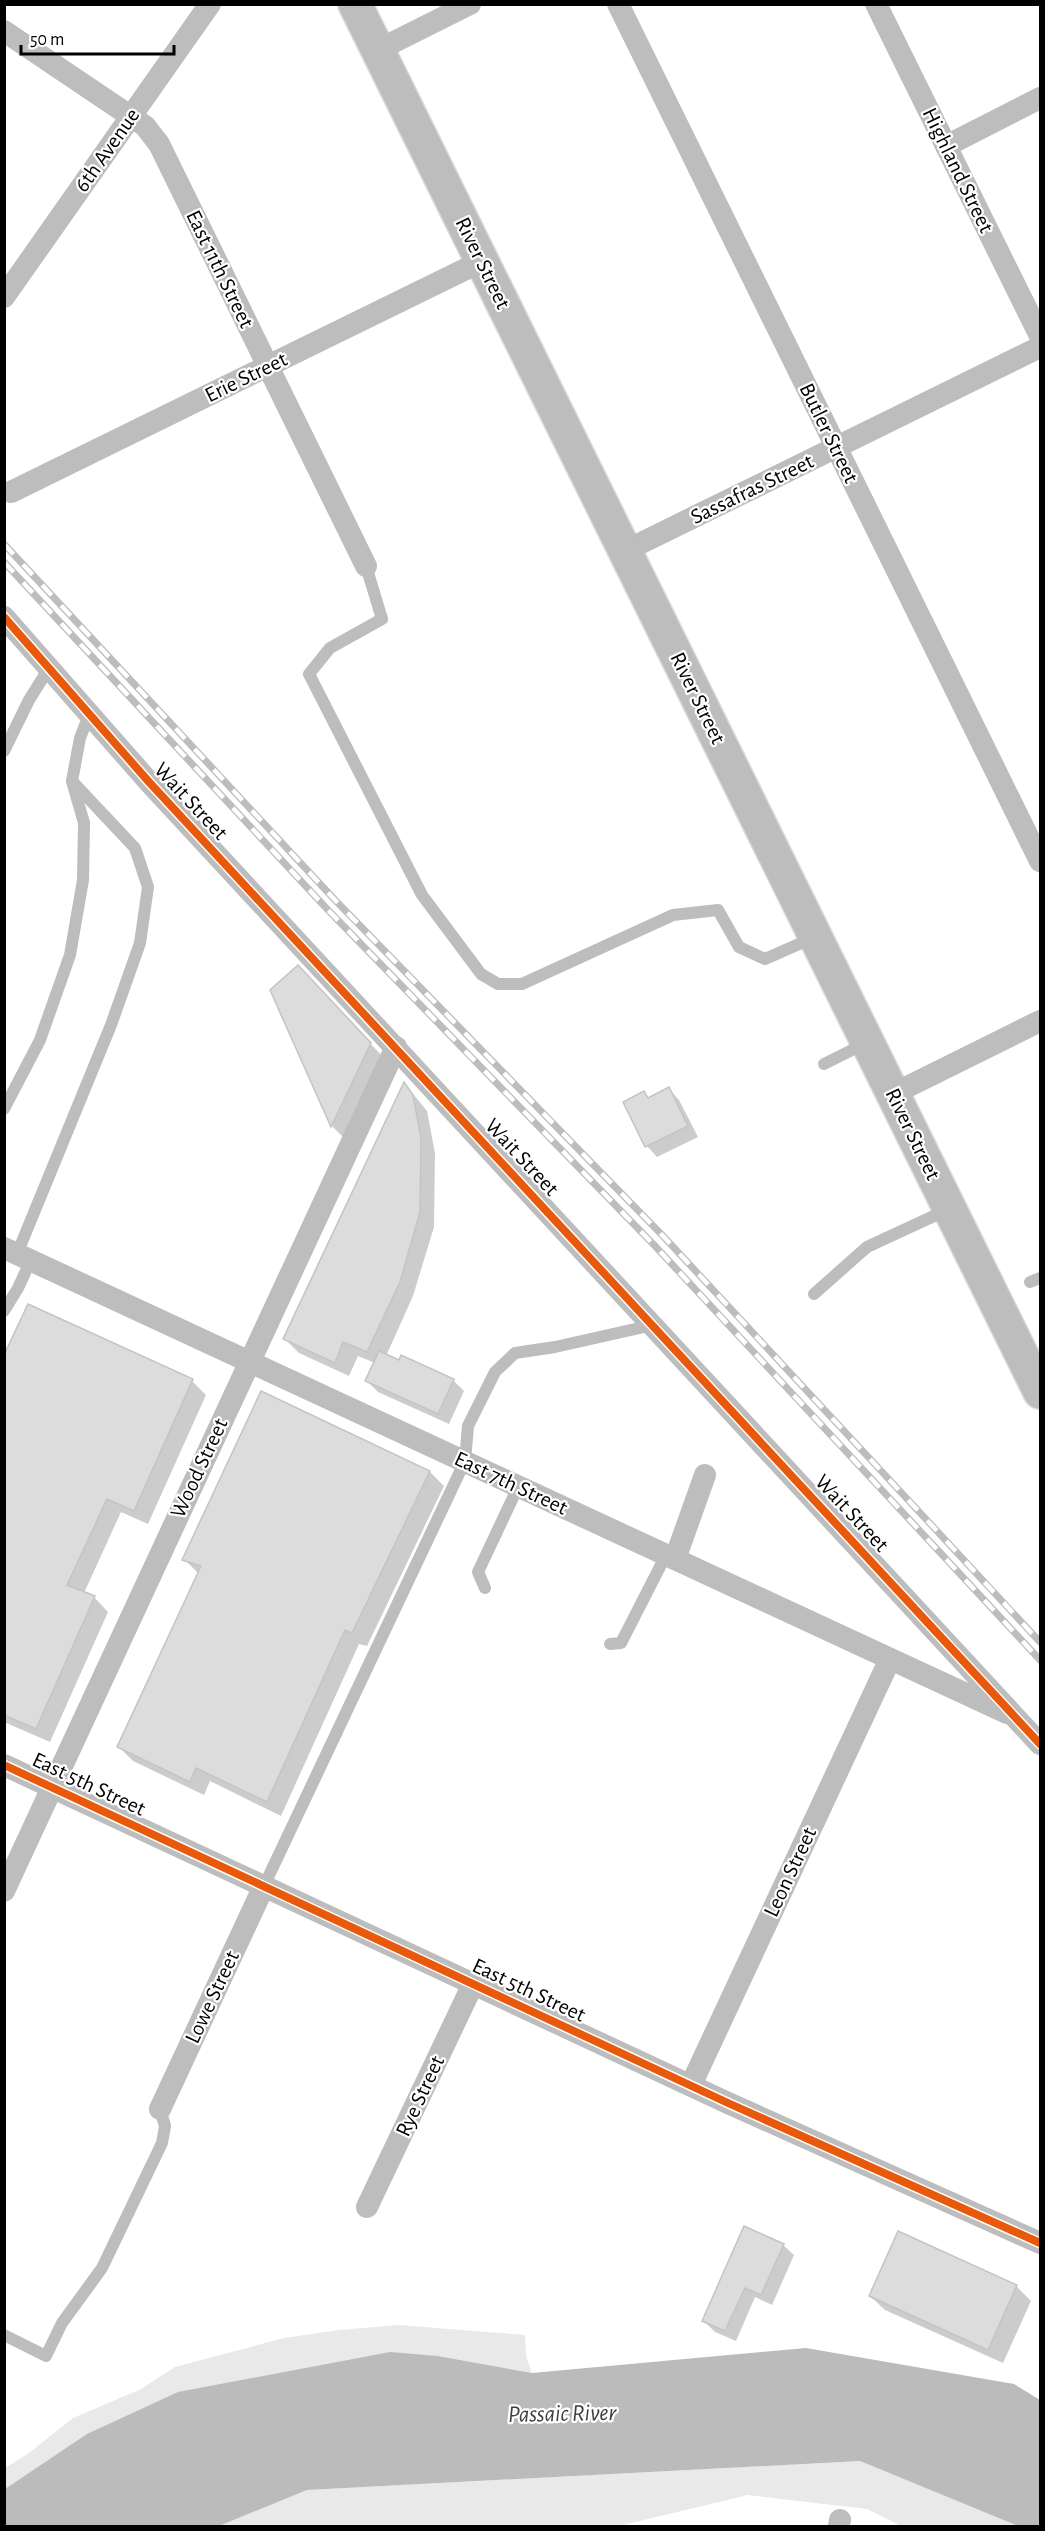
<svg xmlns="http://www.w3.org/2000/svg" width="1045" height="2531" viewBox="0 0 1045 2531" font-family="'Alegreya Sans',sans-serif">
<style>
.green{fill:#e9e9e9}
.water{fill:#bbb}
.shadow{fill:#0003}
.building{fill:#dcdcdc;stroke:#c4c4c4;stroke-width:1.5}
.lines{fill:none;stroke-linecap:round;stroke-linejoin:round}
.primary-casing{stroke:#dbdbdb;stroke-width:36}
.lane{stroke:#bdbdbd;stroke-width:12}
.street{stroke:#bdbdbd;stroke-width:22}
.primary{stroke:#bdbdbd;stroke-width:33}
.rail-casing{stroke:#bdbdbd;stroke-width:7}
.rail{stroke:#fff;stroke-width:4.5;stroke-dasharray:14;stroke-linecap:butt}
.cycleway-casing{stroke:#fff;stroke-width:11}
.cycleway{stroke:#e8590c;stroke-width:8}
.labels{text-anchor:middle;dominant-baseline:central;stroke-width:4.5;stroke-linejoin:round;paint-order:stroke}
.street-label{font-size:22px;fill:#000;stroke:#fff}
.water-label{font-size:24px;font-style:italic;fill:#3f3f3f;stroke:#fff}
</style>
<rect width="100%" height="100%" fill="#fff"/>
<!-- green -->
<g class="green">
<polygon points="398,2325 525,2335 526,2356 532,2373 438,2356 5,2489 5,2468 29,2453 73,2418 141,2389 175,2367 284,2338 339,2330"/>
<polygon points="860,2461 1018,2526 901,2526 867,2509 748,2495 619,2526 219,2526 307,2490"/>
</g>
<!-- water -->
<polygon class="water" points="806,2348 1014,2384 1040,2400 1040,2526 1018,2526 860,2461 307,2490 219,2526 5,2526 5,2489 87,2434 178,2392 390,2352 438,2356 532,2373"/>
<!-- shadow -->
<g class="shadow">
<polygon points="312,981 384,1058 346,1140 333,1127 272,991"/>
<polygon points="405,1084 427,1111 435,1153 434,1227 413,1296 386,1356 453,1380 464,1391 449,1424 378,1392 367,1381 375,1363 358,1356 349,1376 299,1353 285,1339"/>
<polygon points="669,1089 679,1100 698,1137 657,1157 647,1146 625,1102 644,1093 650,1099"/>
<polygon points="4,1358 192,1381 206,1395 148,1524 121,1512 84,1593 94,1597 108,1612 50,1742 4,1722"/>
<polygon points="262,1393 430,1472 444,1486 367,1646 359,1644 281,1816 210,1781 204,1795 133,1761 119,1747 199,1574 184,1559"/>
<polygon points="899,2233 1016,2286 1031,2301 1003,2363 885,2310 870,2296"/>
<polygon points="783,2245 794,2255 772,2305 755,2297 736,2341 715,2332 704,2321"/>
</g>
<!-- building -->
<g class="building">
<polygon points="298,965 371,1043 331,1127 270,990"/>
<polygon points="404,1082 413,1095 421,1138 420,1212 400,1282 367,1352 343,1342 335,1363 283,1339"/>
<polygon points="669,1087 688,1126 645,1147 623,1102 644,1091 648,1098"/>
<polygon points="28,1304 193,1379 134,1511 107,1499 67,1585 95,1596 36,1729 4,1715 4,1355"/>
<polygon points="379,1351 399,1360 401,1355 454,1379 438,1414 365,1381"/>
<polygon points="261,1391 430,1471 352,1633 345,1630 267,1802 196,1768 190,1782 117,1747 201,1566 182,1560"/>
<polygon points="744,2226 784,2244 761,2295 745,2288 725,2331 702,2321"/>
<polygon points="898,2231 1017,2285 988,2350 869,2296"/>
</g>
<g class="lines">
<defs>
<polyline id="primary" points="355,4 1040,1392"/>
</defs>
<!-- primary casing -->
<use href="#primary" class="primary-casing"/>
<!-- lane -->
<g class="lane">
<polyline points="366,566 382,619 330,648 309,674 422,895 481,974 498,984 522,984 673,915 718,910 739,947 765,959 815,937"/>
<polyline points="4,751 29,700 49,668"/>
<polyline points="824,1064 866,1043"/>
<polyline points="4,1109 40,1040 70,955 83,880 84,823 72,781 80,738 89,715"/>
<polyline points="17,1254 111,1025 140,943 148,887 135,848 72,781"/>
<polyline points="1030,1282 1040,1278"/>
<polyline points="814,1294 867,1247 949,1209"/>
<polyline points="4,1311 18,1288 31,1260"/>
<polyline points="485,1588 478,1572 518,1487"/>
<polyline points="610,1644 621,1643 666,1555"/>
<polyline points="264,1886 465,1461 468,1426 495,1372 515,1353 555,1347 653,1325"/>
<polyline points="4,2335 46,2356 62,2323 102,2268 162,2143 165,2126 160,2109"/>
</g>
<!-- street -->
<g class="street">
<polyline points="618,4 1040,861"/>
<polyline points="876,4 1040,336"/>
<polyline points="4,31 145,126 159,144 366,566"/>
<polyline points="378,50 470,4"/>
<polyline points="946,146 1040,98"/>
<polyline points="4,297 210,4"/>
<polyline points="11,492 482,261"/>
<polyline points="625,551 1040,347"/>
<polyline points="4,617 149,782 1040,1744"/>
<polyline points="893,1094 1040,1021"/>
<polyline points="4,1248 1007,1713"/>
<polyline points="675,1559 705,1475"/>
<polyline points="4,1765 728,2103 1040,2243"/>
<polyline points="4,1891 396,1047"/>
<polyline points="691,2085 890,1659"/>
<polyline points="160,2109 264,1886"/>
<polyline points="367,2207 473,1984"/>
<polyline points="839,2526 840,2520"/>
</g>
<!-- primary -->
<use href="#primary" class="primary"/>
<defs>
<g id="rail">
<polyline points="4,544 335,900 664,1237 1040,1642"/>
<polyline points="4,562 328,910 655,1246 1040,1660"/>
</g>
</defs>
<!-- rail casing -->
<use href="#rail" class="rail-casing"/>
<!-- rail -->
<use href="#rail" class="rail"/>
<defs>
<g id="cycleway">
<polyline points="4,617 149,782 1040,1744"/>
<polyline points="4,1765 728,2103 1040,2243"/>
</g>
</defs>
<!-- cycleway casing -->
<use href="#cycleway" class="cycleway-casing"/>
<!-- cycleway -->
<use href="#cycleway" class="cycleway"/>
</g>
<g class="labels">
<!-- street labels -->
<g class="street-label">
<text transform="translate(107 150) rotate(-55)">6th Avenue</text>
<text transform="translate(958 170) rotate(64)">Highland Street</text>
<text transform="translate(483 263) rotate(64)">River Street</text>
<text transform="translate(220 269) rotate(64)">East 11th Street</text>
<text transform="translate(246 377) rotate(-26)">Erie Street</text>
<text transform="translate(829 433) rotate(64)">Butler Street</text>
<text transform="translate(752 489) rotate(-26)">Sassafras Street</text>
<text transform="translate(698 698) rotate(64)">River Street</text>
<text transform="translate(191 801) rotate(47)">Wait Street</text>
<text transform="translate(913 1134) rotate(64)">River Street</text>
<text transform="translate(522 1157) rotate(47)">Wait Street</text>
<text transform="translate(199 1468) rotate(-65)">Wood Street</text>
<text transform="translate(511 1483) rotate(25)">East 7th Street</text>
<text transform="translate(852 1513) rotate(47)">Wait Street</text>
<text transform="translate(89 1784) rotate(25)">East 5th Street</text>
<text transform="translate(790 1872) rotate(-65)">Leon Street</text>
<text transform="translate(529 1990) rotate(25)">East 5th Street</text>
<text transform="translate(212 1997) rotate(-65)">Lowe Street</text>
<text transform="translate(420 2096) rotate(-65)">Rye Street</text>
</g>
<!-- water labels -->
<g class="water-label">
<text transform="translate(562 2414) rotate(-1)">Passaic River</text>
</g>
</g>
<!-- border -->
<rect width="1045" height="2531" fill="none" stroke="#000000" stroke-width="12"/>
<!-- scale -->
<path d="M21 45v9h153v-9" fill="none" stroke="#000000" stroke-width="3"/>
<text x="30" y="45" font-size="18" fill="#000000" stroke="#ffffff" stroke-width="4.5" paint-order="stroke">50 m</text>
</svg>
